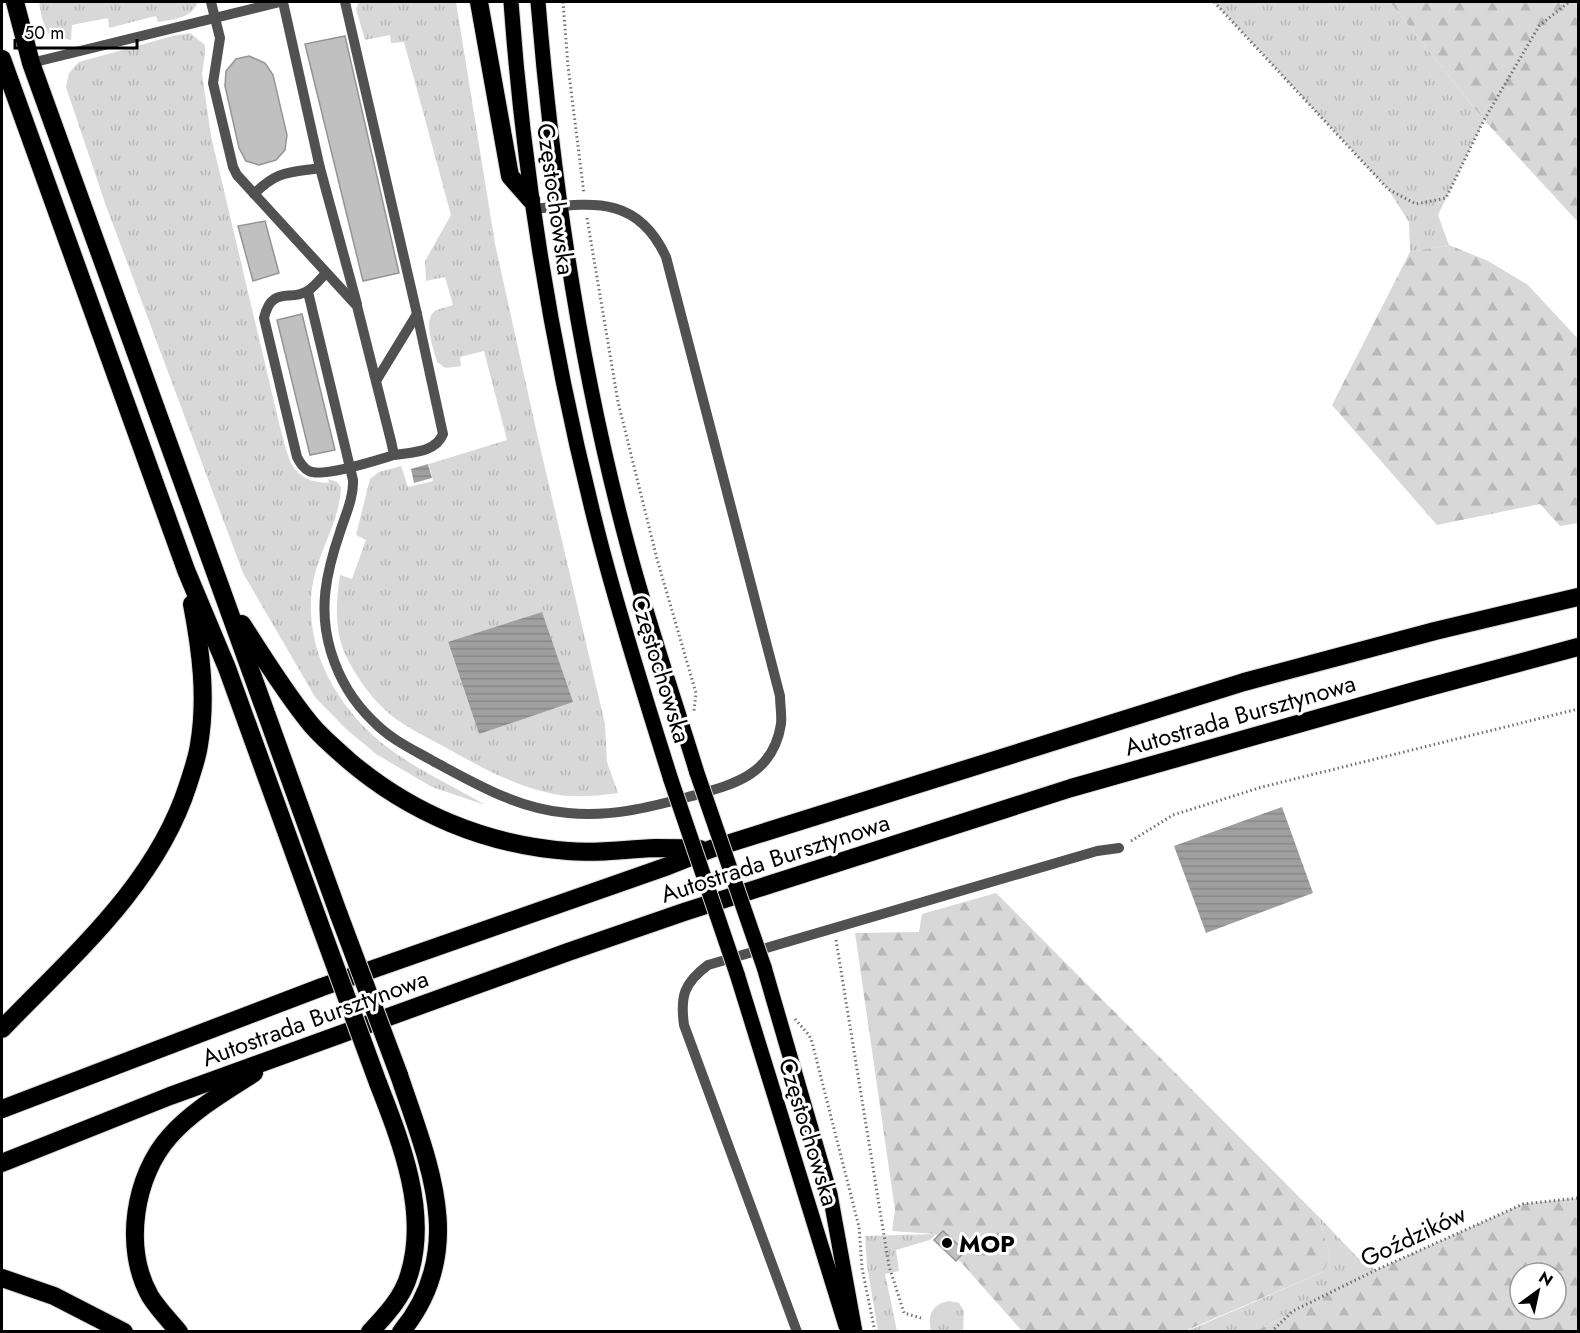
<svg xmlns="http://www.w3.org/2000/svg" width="1580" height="1333" viewBox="0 0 1580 1333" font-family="Jost,sans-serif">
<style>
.grass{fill:url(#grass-tufts);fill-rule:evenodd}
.forest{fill:url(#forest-firs);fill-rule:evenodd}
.water{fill:url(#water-rules)}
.building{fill:#c0c0c0;stroke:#959595;stroke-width:1.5}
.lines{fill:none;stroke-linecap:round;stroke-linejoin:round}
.primary-casing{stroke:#dbdbdb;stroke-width:17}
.highway-casing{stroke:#dbdbdb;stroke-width:20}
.path{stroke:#737373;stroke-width:3;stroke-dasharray:1.5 3;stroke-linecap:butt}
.lane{stroke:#515151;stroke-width:10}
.primary{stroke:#000;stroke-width:15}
.highway{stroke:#000;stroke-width:18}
.primary-bridge-casing{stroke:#dbdbdb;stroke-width:17;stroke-linecap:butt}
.highway-bridge-casing{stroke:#dbdbdb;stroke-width:20;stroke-linecap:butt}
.primary-bridge{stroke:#000;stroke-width:15}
.highway-bridge{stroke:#000;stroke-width:18}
.poi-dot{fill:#000;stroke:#fff;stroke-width:2}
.labels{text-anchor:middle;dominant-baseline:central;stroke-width:6;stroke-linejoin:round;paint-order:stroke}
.street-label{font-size:24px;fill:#000;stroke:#fff}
.poi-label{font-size:24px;font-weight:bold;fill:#000;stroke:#fff;text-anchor:start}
</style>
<defs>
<pattern id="grass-tufts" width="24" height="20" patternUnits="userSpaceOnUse" patternTransform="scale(1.5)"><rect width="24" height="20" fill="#d8d8d8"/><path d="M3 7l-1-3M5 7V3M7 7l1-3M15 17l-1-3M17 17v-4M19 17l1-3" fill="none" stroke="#b8b8b8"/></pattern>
<pattern id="forest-firs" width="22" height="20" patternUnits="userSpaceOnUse" patternTransform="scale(1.5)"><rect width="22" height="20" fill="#d8d8d8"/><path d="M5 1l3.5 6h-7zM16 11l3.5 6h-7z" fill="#b8b8b8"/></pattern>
<pattern id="water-rules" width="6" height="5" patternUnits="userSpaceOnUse" patternTransform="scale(1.5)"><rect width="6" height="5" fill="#9f9f9f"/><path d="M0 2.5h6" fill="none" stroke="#878787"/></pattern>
</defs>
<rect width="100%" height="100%" fill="#fff"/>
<!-- grass -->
<g class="grass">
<path d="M39 2H198C191 19 174 19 158 22L156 16 109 28 108 18 72 25 71 40 49 35 42 19Z"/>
<path d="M359 2H456L495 244 537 434 605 724 607 762 618 793C597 796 574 798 554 794 513 786 477 765 441 745 421 734 399 724 383 708 368 693 355 675 346 656 334 631 336 601 340 575L352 579 366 540 356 535 370 479 379 472 401 466 408 487 433 481 429 464 507 440 484 351 460 357 461 366 446 368 437 362C434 350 422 320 435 311 440 308 448 307 453 305L445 277 426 281 425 261 451 215 404 42 391 43 390 35 365 40 356 9ZM542 612 479 734 448 643Z"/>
<polygon points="1214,2 1390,2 1484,120 1438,215 1449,245 1410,252 1409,222 1388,189"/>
<path d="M190 33 205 45V54L202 74 211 136 280 427C289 459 290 482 329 483L328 479 337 482 341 487C340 522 317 553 312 588 304 651 338 709 387 747 414 768 455 787 485 805L432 787 376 754 345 728 315 697 243 573 105 203 66 87 69 73 79 62 173 36Z"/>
<polygon points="1319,1217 1357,1257 1376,1270 1256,1331 1185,1332 1323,1272 1330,1257"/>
<polygon points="936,1234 930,1240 896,1250 899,1271 885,1274 897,1331 878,1331 867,1265 865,1236"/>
<path d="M949 1301 959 1303 964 1311 963 1331H931C927 1316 932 1304 949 1301Z"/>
</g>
<!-- forest -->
<g class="forest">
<polygon points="1390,2 1578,2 1578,222 1484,120"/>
<polygon points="1449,245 1488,261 1528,285 1578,339 1578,523 1560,526 1540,504 1437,525 1332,405 1410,252"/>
<polygon points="996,893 1319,1217 1330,1257 1323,1272 1185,1331 1020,1331 1021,1330 936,1234 892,1231 895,1210 855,933 919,932 922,914"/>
<path d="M1578 1198V1331H1256L1376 1270 1523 1204ZM1520 1273H1556V1309H1520Z"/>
</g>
<!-- water -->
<g class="water">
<polygon points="428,464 432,478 414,483 411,469"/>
<polygon points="542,612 573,702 479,734 448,642"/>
<polygon points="1282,807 1313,893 1206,933 1174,846"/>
</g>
<!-- building -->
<g class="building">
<polygon points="345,36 399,273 363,281 305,44"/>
<polygon points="249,56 265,63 273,75 287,135 285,150 276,160 259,165 246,161 239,148 225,86 226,71 236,59"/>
<polygon points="265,221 279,273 253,281 238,226"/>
<polygon points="302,314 335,450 310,455 277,320"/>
<polygon points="943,1231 965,1251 956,1261 934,1240"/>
</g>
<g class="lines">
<defs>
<g id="primary">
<path d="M511 2C524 182 554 362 599 537 620 619 646 700 671 780"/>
<path d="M538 2C553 185 580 369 628 547 648 623 674 698 697 773"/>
<polyline points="764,967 830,1194 855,1332"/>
<polyline points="737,974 846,1326"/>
</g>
<g id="highway">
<polyline points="15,2 31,63 339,915"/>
<polyline points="479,2 510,176 531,200"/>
<polyline points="2,59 186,570 227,668 319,922"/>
<path d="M242 624C263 657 284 691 309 722 320 736 335 748 348 760 410 813 486 845 568 851 597 854 625 849 655 848 670 848 685 848 700 849"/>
<path d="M2 1029C72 956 156 885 188 785 192 772 197 759 199 745 207 698 201 651 192 604"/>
<path d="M399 1075C428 1162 469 1250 401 1332"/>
<polyline points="2,1109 322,987 668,866 711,849 1244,682 1435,631 1578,597"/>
<polyline points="2,1163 170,1096 568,952 684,912 1071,788 1418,690 1578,647"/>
<polyline points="2,1278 54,1296 124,1332"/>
<path d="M179 1332C169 1320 158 1309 150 1296 123 1248 134 1176 170 1136 193 1110 225 1092 254 1073"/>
<path d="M370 1332C385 1316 403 1297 409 1275 429 1212 401 1142 378 1083"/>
</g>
</defs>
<!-- primary casing -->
<use href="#primary" class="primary-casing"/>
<!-- highway casing -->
<use href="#highway" class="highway-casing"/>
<!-- path -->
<g class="path">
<polyline points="563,2 568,66 584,194"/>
<polyline points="1214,2 1388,189 1416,204 1446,198 1484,120 1539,26 1569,2"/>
<polyline points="587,218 618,402 657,559 696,693 694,711"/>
<polyline points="1131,841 1173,815 1262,787 1578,709"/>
<polyline points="836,940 889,1266 904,1313 921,1318"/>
<polyline points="795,1019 809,1035 812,1042 859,1227 862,1268 875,1332"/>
<polyline points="1271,1332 1293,1311 1376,1270 1523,1204 1578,1198"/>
</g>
<!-- lane -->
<g class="lane">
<path d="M211 2 220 38 213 83 233 167 237 175 357 306 391 441 394 455C377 460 323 478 309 471 303 468 300 463 297 457L264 318C272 284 291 303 309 290 315 286 321 278 326 273"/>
<polyline points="283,2 320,168 357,304"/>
<path d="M345 2 417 314 443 434C435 453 412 452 394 455"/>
<polyline points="31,63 280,2"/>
<path d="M254 194C278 170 289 173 320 168"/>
<path d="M308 292 353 480C354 497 345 516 340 532 326 573 318 610 331 652 339 678 353 702 373 721 390 739 412 749 433 761 476 784 518 809 568 813 611 817 647 808 688 797 732 785 773 776 781 724 782 715 780 705 780 696L666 257C637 194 591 203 533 209"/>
<polyline points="376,381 417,314"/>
<path d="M797 1332 684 1025C680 996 684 983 708 965L1097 851 1119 848"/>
</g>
<!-- primary -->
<use href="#primary" class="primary"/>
<!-- highway -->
<use href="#highway" class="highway"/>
<defs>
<g id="primary-bridge">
<polyline points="697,773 764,967"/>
<polyline points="671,780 737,974"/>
</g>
<g id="highway-bridge">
<polyline points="339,915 399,1075"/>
<polyline points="319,922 378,1083"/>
</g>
</defs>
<!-- primary-bridge casing -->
<use href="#primary-bridge" class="primary-bridge-casing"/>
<!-- highway-bridge casing -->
<use href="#highway-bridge" class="highway-bridge-casing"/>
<!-- primary-bridge -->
<use href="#primary-bridge" class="primary-bridge"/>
<!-- highway-bridge -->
<use href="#highway-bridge" class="highway-bridge"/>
</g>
<!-- markers -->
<circle class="poi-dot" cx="947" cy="1243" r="6"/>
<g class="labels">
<!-- street labels -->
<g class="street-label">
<text transform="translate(556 199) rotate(82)">Częstochowska</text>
<text transform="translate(661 669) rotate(73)">Częstochowska</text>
<text transform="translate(1240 715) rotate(-16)">Autostrada Bursztynowa</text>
<text transform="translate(775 858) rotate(-18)">Autostrada Bursztynowa</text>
<text transform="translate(315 1018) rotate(-20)">Autostrada Bursztynowa</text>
<text transform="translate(809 1132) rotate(73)">Częstochowska</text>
<text transform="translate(1413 1236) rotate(-25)">Goździków</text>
</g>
<!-- poi labels -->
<g class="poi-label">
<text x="959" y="1243">MOP</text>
</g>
</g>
<!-- border -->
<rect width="1580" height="1333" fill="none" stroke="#000000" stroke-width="6"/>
<!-- north arrow -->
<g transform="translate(1538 1291) rotate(33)"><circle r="28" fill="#ffffff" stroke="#999999" stroke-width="1.5"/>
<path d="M0-4.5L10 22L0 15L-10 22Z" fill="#000000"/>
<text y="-9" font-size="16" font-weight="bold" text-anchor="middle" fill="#000000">N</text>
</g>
<!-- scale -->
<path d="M15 39v9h122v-9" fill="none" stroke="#000000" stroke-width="3"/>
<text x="24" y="39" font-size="18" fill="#000000" stroke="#ffffff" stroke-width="4.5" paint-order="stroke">50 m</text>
</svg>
